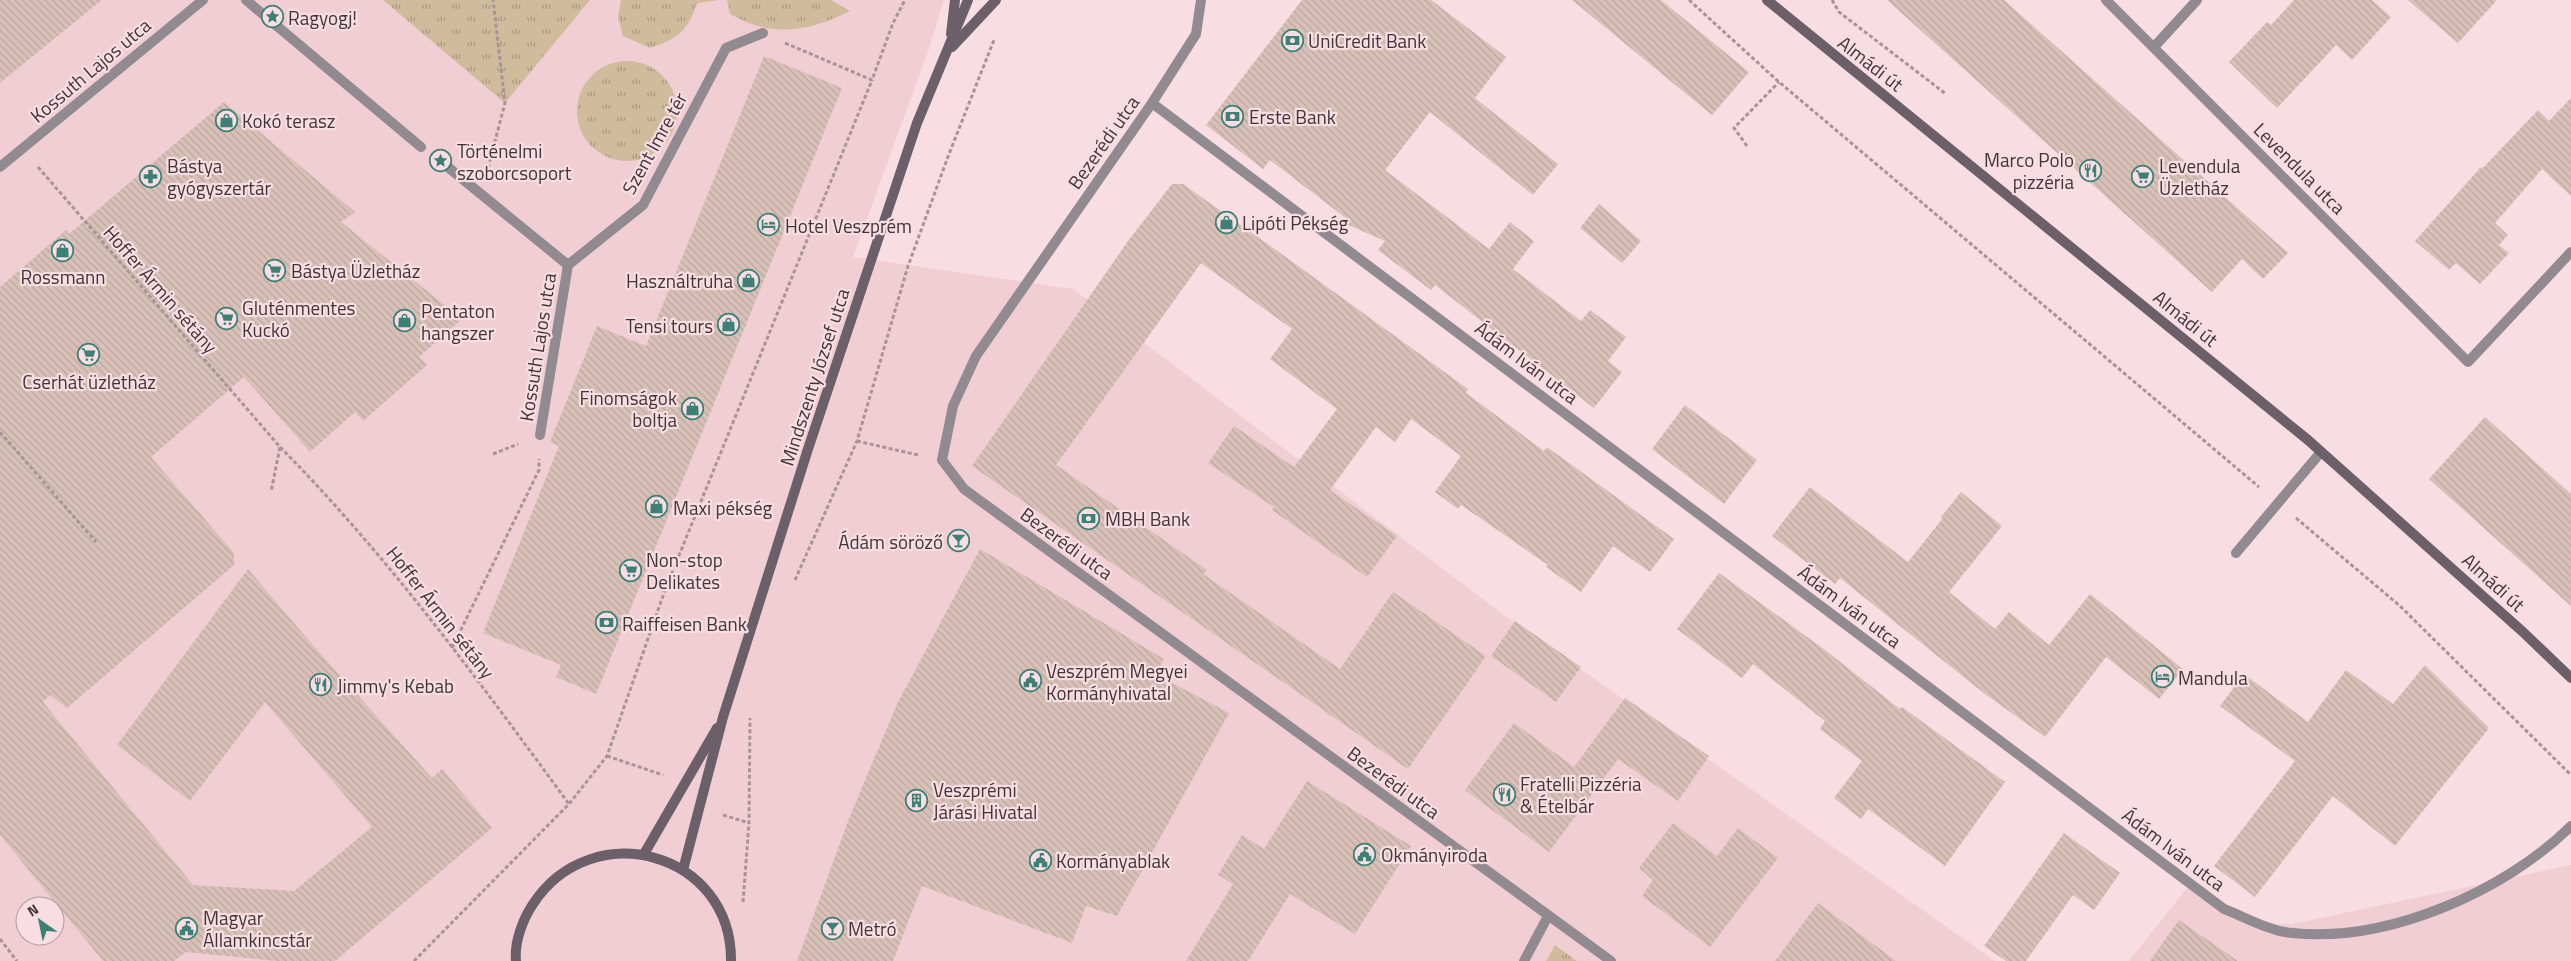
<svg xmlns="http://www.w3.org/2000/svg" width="2571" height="961" viewBox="0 0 2571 961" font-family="'Titillium Web',sans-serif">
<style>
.built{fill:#f1ced4;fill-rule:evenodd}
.grass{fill:url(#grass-tufts)}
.building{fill:url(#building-back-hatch)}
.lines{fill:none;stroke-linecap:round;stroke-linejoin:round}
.path{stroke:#a89498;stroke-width:3;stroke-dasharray:4 2.5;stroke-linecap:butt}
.lane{stroke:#928a91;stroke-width:10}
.street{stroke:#928a91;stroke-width:10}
.secondary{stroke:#6b6069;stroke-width:10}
.labels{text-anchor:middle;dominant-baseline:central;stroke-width:4.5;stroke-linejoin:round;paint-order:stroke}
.poi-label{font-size:19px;fill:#403537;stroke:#f8dde2;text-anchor:start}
.street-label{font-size:19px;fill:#403537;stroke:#f8dde2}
</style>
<defs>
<pattern id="grass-tufts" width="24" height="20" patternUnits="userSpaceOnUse" patternTransform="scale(1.25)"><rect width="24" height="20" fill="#d0bb9d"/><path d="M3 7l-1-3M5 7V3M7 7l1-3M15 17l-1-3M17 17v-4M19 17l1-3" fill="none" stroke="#aa9981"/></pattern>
<pattern id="building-back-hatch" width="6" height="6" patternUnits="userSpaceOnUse" patternTransform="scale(1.25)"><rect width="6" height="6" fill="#d9c1b8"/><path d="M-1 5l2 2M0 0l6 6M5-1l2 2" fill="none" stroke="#bba69f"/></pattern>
</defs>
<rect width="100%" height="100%" fill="#f8dde2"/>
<!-- built -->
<g class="built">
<path d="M102 0H944L929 49 853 257 1073 289 1505 616 1995 961H0V83ZM25 906H55V936H25Z"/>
<polygon points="2571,865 2571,961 2129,961 2187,888 2224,911 2261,925 2292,924"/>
</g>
<!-- grass -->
<g class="grass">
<polygon points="383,0 590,0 505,103"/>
<path d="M621 0H719L697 3C688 31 678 39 650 48L623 36 618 17Z"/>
<path d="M727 0H831L850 11C808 32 772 38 730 14Z"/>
<circle cx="627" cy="111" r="50"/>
<polygon points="1555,945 1577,961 1546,961"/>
</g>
<!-- building -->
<g class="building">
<polygon points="0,0 102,0 0,83"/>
<polygon points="1302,0 1431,0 1506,57 1475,98 1558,164 1533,195 1430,112 1385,170 1489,249 1510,222 1534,241 1513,269 1581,321 1590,310 1626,337 1608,361 1622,372 1594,408 1435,285 1431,290 1378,250 1385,241 1344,223 1347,219 1270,160 1263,169 1206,125"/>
<polygon points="1572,0 1661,0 1749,72 1712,115"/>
<polygon points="1887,0 2004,0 2288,253 2263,279 2242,259 2212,292"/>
<polygon points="2294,0 2372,0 2391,17 2352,60 2336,45 2277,108 2229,62 2267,22 2271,25"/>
<polygon points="2408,0 2497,0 2458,43"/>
<polygon points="764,56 842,88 596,694 556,677 561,665 483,633 559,446 550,442 597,326 646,346"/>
<polygon points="2571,98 2571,196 2542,169 2495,223 2508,235 2499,245 2509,253 2480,284 2456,263 2449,270 2415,241 2481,167 2482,169 2538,110 2549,121"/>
<polygon points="224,102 355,212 341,222 462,319 419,357 427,365 363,421 355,412 310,452 244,377 151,457 234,553 234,565 67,708 50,695 43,702 193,885 294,891 372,827 265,702 190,801 117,745 248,569 311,643 432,778 442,769 492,828 335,961 276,961 186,952 174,961 103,961 0,835 0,287 66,230 69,234"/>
<polygon points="1172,184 1183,184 1283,255 1468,389 1466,393 1544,451 1547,447 1674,539 1650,572 1613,546 1581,592 1546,567 1548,565 1461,505 1458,509 1435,492 1461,456 1411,419 1395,442 1376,427 1330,490 1397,536 1367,577 1272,510 1274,507 1208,463 1234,426 1294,467 1337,409 1270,359 1292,329 1201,263 1056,465 1207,570 1203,574 1340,669 1393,592 1486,656 1408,769 972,466 1128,241"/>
<polygon points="1599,204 1641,241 1622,263 1580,228"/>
<polygon points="1685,405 1757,460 1724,504 1652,449"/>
<polygon points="2485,417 2571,494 2571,606 2429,479"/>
<polygon points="1810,487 1908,562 1943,518 1941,517 1961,492 2002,526 1949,592 1995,629 2009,612 2049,645 2090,594 2183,669 2159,699 2106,657 2045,737 1985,694 1840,578 1835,584 1772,536"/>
<polygon points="980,549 1164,659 1155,674 1229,713 1117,916 1086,906 1072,943 922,886 893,961 797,961 848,821 897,704"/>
<polygon points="1719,573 1825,650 1900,709 1902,707 2005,782 1945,866 1868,809 1861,819 1834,798 1862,761 1820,729 1825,721 1753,664 1742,678 1677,629"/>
<polygon points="1515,621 1581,667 1556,702 1491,656"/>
<polygon points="2425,665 2489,728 2395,846 2333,796 2255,897 2214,866 2295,761 2220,706 2244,674 2308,722 2346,670 2393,704"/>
<polygon points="1625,698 1709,756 1678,801 1618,759 1549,852 1465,790 1514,723 1574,767"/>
<polygon points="1307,781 1411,846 1355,934 1290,894 1248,961 1186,961 1233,884 1218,875 1242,835 1264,849"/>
<polygon points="1673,823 1717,856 1738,828 1778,858 1710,947 1642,896 1653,880 1639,868"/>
<polygon points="2064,833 2120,873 2094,910 2073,895 2026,961 2006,961 1984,946"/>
<polygon points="1818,903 1896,961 1775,961"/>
<polygon points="2179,920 2238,961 2150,961"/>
</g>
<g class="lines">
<!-- path -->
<g class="path">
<polyline points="1689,0 1779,82 2259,487"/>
<polyline points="1832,0 1839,12 1946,94"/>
<polyline points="785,43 872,80 893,23 905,0"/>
<polyline points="1747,146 1734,128 1779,82"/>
<polyline points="38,167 280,447 271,492"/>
<polyline points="488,168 505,103 493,0"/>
<polyline points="0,432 96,542"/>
<polyline points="857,441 918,455"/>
<path d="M280 447C388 556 478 680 569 804"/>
<polyline points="493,454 518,444"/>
<polyline points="2296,518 2400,606 2571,775"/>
<polyline points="795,580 857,441 908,266 949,154 994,40"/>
<polyline points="452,648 539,470 539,459"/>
<polyline points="607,756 663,775"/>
<polyline points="723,815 749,823"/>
<polyline points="743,902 749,823 750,718"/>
<polyline points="0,939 17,961"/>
<polyline points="414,961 569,804 607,756 665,590 872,80"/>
</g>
<!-- lane -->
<polyline class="lane" points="2236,553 2321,452"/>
<!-- street -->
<g class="street">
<polyline points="246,0 421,147"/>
<polyline points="1201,0 1196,34 1152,103 976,356 953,406 942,460 964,489 1611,961"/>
<polyline points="2106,0 2468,362 2571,252"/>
<polyline points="2154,47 2197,0"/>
<path d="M1152 103 2224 909C2245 917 2269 931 2292 933 2387 943 2504 892 2571 826"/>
<polyline points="0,167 203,0"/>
<polyline points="449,168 568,265 643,205 726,48 763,33"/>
<polyline points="540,435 568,265"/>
<polyline points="1524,961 1548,916"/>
</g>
<!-- secondary -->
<g class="secondary">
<polyline points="1767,0 2308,440 2523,632 2571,678"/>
<polyline points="951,34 955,0"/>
<polyline points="952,47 996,0"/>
<polyline points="644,854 717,728"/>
<polyline points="683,870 723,717 808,449 917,123 968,0"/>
<path d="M516 961C514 942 523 919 533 904 592 814 732 852 731 961"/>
</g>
</g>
<!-- icons -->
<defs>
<symbol id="sight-ring" viewBox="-11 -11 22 22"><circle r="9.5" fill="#f8dde2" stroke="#3d8176" stroke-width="1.5"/><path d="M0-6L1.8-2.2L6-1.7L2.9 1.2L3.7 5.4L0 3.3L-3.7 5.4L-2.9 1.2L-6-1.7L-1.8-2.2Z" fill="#3d8176"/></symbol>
<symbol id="bank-ring" viewBox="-11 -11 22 22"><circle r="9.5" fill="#f8dde2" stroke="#3d8176" stroke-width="1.5"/><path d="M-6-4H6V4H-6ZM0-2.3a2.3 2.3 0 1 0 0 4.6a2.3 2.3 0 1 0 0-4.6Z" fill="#3d8176"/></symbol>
<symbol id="shop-ring" viewBox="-11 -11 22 22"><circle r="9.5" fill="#f8dde2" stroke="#3d8176" stroke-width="1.5"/><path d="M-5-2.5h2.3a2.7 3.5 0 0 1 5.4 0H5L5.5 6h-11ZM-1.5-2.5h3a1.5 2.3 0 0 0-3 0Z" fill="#3d8176"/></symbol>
<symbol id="restaurant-ring" viewBox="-11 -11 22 22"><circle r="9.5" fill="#f8dde2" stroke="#3d8176" stroke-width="1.5"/><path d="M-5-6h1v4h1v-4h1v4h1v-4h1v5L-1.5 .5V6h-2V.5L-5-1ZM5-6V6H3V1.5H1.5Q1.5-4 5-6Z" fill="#3d8176"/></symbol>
<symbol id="pharmacy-ring" viewBox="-11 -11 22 22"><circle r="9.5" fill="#f8dde2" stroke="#3d8176" stroke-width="1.5"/><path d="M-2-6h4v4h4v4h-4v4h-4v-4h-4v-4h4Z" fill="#3d8176"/></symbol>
<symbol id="supermarket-ring" viewBox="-11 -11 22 22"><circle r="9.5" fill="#f8dde2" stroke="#3d8176" stroke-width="1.5"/><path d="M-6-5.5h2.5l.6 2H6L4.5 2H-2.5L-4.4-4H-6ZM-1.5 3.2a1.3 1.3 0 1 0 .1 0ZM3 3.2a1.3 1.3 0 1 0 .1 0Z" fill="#3d8176"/></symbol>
<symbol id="hotel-ring" viewBox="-11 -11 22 22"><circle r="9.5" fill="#f8dde2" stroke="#3d8176" stroke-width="1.5"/><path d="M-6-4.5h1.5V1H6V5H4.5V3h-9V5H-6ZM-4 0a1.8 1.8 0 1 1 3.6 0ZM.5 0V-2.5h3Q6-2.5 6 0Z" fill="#3d8176"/></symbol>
<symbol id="bar-ring" viewBox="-11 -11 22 22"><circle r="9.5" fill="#f8dde2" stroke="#3d8176" stroke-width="1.5"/><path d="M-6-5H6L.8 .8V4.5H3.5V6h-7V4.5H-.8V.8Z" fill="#3d8176"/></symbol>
<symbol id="civic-ring" viewBox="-11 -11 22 22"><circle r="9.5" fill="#f8dde2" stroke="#3d8176" stroke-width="1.5"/><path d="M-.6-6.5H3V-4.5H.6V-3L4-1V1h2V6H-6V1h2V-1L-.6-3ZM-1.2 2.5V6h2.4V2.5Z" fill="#3d8176"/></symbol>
<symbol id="building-ring" viewBox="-11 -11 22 22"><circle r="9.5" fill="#f8dde2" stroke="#3d8176" stroke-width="1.5"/><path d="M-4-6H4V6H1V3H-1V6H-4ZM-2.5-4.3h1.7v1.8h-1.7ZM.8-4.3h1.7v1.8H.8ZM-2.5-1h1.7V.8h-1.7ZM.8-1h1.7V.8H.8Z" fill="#3d8176"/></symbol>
</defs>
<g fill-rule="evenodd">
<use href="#sight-ring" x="260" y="4" width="25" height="25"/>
<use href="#bank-ring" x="1280" y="28" width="25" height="25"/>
<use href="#bank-ring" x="1220" y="104" width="25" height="25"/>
<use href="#shop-ring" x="214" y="108" width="25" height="25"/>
<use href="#sight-ring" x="428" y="148" width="25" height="25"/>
<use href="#restaurant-ring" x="2078" y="158" width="25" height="25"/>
<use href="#pharmacy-ring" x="138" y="164" width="25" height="25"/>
<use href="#supermarket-ring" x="2130" y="164" width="25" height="25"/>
<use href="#shop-ring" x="1214" y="210" width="25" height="25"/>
<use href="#hotel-ring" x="756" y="212" width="25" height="25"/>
<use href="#shop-ring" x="50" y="238" width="25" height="25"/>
<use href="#supermarket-ring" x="262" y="258" width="25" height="25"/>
<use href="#shop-ring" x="736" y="268" width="25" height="25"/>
<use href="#supermarket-ring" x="214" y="306" width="25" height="25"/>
<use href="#shop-ring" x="392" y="308" width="25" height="25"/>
<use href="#shop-ring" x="716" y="312" width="25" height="25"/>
<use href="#supermarket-ring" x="76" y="342" width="25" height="25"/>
<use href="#shop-ring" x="680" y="396" width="25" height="25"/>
<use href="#shop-ring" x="644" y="494" width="25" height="25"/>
<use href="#bank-ring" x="1076" y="506" width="25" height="25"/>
<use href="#bar-ring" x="946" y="528" width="25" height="25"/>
<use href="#supermarket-ring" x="618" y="558" width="25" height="25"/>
<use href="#bank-ring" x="594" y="610" width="25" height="25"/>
<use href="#hotel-ring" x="2150" y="664" width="25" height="25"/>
<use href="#civic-ring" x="1018" y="668" width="25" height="25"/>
<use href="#restaurant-ring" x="308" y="672" width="25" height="25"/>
<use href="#restaurant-ring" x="1492" y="782" width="25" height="25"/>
<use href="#building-ring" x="904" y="788" width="25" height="25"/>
<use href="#civic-ring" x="1352" y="842" width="25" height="25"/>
<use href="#civic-ring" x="1028" y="848" width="25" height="25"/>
<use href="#civic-ring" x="174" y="916" width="25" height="25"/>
<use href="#bar-ring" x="820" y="916" width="25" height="25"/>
</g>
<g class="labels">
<!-- poi labels -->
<g class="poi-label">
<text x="288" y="17">Ragyogj!</text>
<text x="1308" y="40">UniCredit Bank</text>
<text x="1249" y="116">Erste Bank</text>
<text x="242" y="120">Kokó terasz</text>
<text x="457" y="150">Történelmi<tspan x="457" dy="22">szoborcsoport</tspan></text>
<text x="2074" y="159" text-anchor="end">Marco Polo<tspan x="2074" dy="22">pizzéria</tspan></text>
<text x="167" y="165">Bástya<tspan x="167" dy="22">gyógyszertár</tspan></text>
<text x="2159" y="165">Levendula<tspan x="2159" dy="22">Üzletház</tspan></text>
<text x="1242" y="222">Lipóti Pékség</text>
<text x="785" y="225">Hotel Veszprém</text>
<text x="291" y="270">Bástya Üzletház</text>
<text x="63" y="276" text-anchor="middle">Rossmann</text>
<text x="733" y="280" text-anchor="end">Használtruha</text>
<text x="242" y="307">Gluténmentes<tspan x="242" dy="22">Kuckó</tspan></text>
<text x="421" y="310">Pentaton<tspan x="421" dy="22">hangszer</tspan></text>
<text x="713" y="325" text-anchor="end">Tensi tours</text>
<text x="89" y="381" text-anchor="middle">Cserhát üzletház</text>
<text x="677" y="397" text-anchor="end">Finomságok<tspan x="677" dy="22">boltja</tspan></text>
<text x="673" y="507">Maxi pékség</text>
<text x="1105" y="518">MBH Bank</text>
<text x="943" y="541" text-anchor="end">Ádám söröző</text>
<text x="646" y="559">Non-stop<tspan x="646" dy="22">Delikates</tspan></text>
<text x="622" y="623">Raiffeisen Bank</text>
<text x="1046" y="670">Veszprém Megyei<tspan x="1046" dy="22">Kormányhivatal</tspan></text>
<text x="2178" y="677">Mandula</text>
<text x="337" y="685">Jimmy's Kebab</text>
<text x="1520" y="783">Fratelli Pizzéria<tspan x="1520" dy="22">&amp; Ételbár</tspan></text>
<text x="933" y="789">Veszprémi<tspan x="933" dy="22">Járási Hivatal</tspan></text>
<text x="1381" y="854">Okmányiroda</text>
<text x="1056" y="860">Kormányablak</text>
<text x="203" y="917">Magyar<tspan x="203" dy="22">Államkincstár</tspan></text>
<text x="848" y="928">Metró</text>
</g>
<!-- street labels -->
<g class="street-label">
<text transform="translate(1871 63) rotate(38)">Almádi út</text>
<text transform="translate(90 70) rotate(-40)">Kossuth Lajos utca</text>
<text transform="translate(1103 142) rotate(-55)">Bezerédi utca</text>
<text transform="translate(654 143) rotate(-61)">Szent Imre tér</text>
<text transform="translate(2300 168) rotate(45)">Levendula utca</text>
<text transform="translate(161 289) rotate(49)">Hoffer Ármin sétány</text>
<text transform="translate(2186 318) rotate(39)">Almádi út</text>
<text transform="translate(537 347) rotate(-81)">Kossuth Lajos utca</text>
<text transform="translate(1527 362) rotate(37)">Ádám Iván utca</text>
<text transform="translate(814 377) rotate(-72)">Mindszenty József utca</text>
<text transform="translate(1067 543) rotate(36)">Bezerédi utca</text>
<text transform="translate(2494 582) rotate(42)">Almádi út</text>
<text transform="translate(1850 606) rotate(37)">Ádám Iván utca</text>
<text transform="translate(441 612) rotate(52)">Hoffer Ármin sétány</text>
<text transform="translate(1394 782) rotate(36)">Bezerédi utca</text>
<text transform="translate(2174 849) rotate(37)">Ádám Iván utca</text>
</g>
</g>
<!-- north arrow -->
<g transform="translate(40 921) rotate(327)"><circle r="24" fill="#f8dde2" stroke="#ae9a9e"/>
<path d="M0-4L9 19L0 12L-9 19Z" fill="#3d8176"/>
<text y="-8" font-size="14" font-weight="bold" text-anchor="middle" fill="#403537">N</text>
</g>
</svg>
